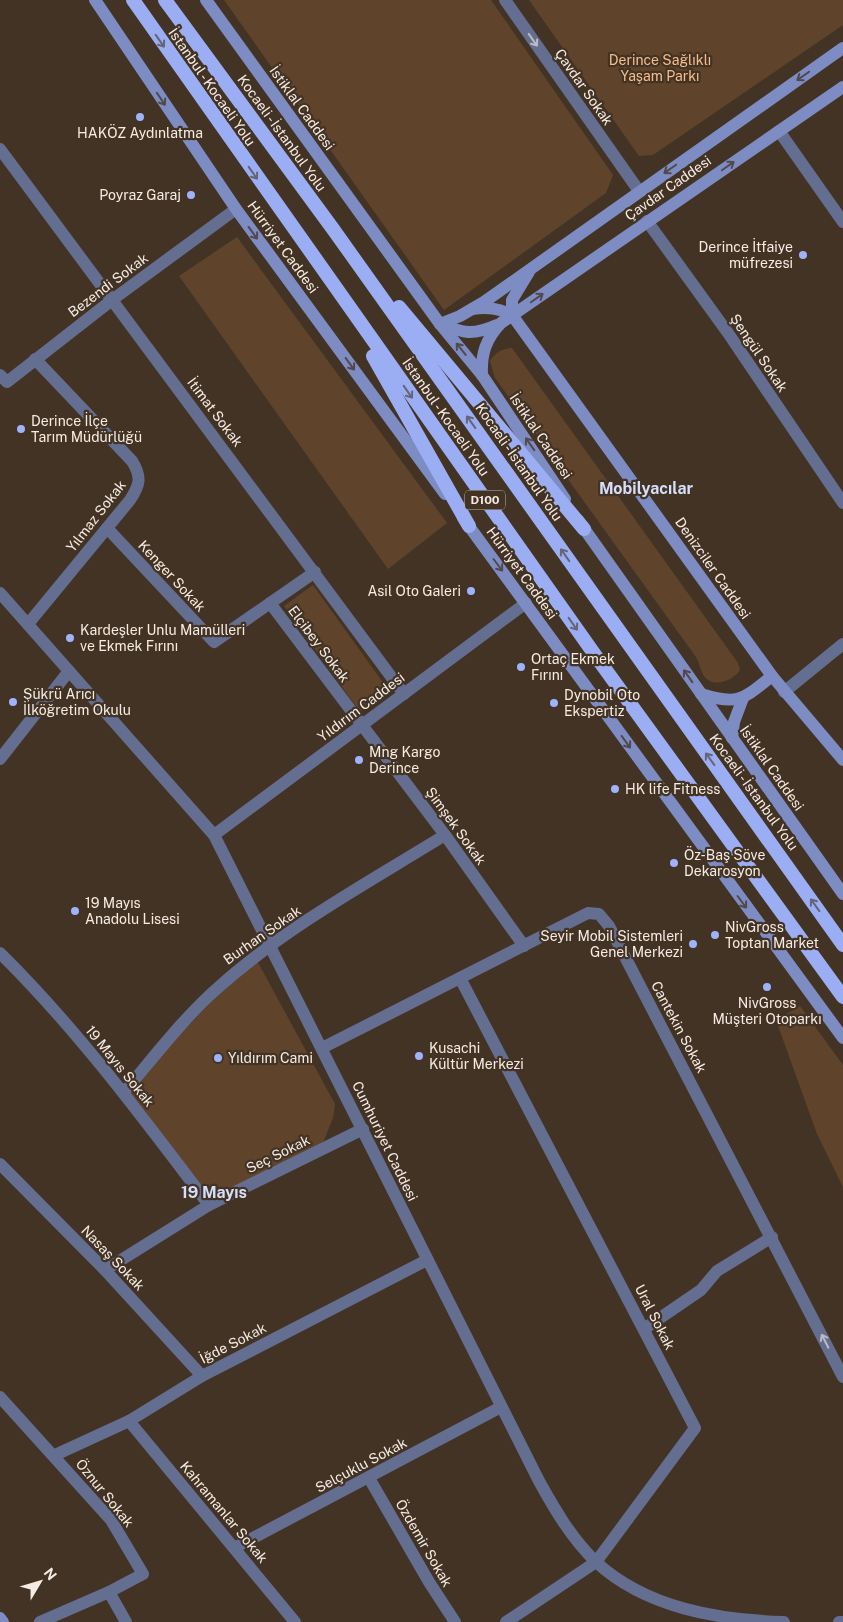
<svg xmlns="http://www.w3.org/2000/svg" width="843" height="1622" viewBox="0 0 843 1622" font-family="'Public Sans',sans-serif">
<style>
.green{fill:#5f442b}
.lines{fill:none;stroke-linecap:round;stroke-linejoin:round}
.minor{stroke:#646e90;stroke-width:12}
.tertiary{stroke:#646e90;stroke-width:12}
.secondary{stroke:#7d8cc3;stroke-width:12}
.trunk{stroke:#9baef3;stroke-width:14}
.oneway{stroke:#bcbac2}
.oneway2{stroke:#666477}
.oneway3{stroke:#52494c}
.poi-dot{fill:#9fb3fd;stroke:#433325;stroke-width:2}
.labels{text-anchor:middle;dominant-baseline:central;stroke-width:4.5;stroke-linejoin:round;paint-order:stroke}
.shield{fill:#433325;stroke:#c0b4aa;stroke-width:1}
.shield-label{font-size:12px;font-weight:bold;fill:#f6ece3}
.park-label{font-size:14px;fill:#f7be8b;stroke:#433325}
.street-label{font-size:14px;fill:#f6ece3;stroke:#433325}
.poi-label{font-size:14px;fill:#f6ece3;stroke:#433325;text-anchor:start}
.quarter-label{font-size:16px;font-weight:bold;fill:#d5defa;stroke:#433325}
</style>
<rect width="100%" height="100%" fill="#433325"/>
<!-- green -->
<g class="green">
<polygon points="224,0 491,0 613,175 606,193 444,310"/>
<polygon points="529,0 843,0 843,25 653,155 639,156"/>
<polygon points="237,237 447,523 388,569 179,276"/>
<path d="M512 348 738 663 740 670C734 680 713 689 704 676 701 671 699 663 696 657L495 378 490 361C496 352 501 349 512 348Z"/>
<polygon points="313,585 389,691 360,712 284,606"/>
<polygon points="255,957 335,1104 333,1118 320,1150 209,1205 124,1092"/>
<polygon points="800,1006 843,1065 843,1187 817,1134 776,1020"/>
</g>
<g class="lines">
<!-- minor -->
<g class="minor">
<polyline points="505,0 639,191"/>
<polyline points="779,131 843,222"/>
<polyline points="0,149 404,694"/>
<polyline points="647,221 728,333 843,503"/>
<polyline points="0,375 7,382 112,300 236,209"/>
<polyline points="107,528 214,642 315,572"/>
<polyline points="270,603 445,835 524,946"/>
<path d="M28 624 130 500C140 485 142 477 132 461L35 359"/>
<polyline points="784,692 843,644"/>
<polyline points="0,759 69,671"/>
<path d="M0 953C78 1030 143 1118 209 1205"/>
<polyline points="460,978 695,1428 596,1562 506,1622"/>
<polyline points="322,1048 588,913 599,914 609,926 843,1377"/>
<path d="M124 1092C155 1056 185 1016 221 985 288 926 369 882 445 835"/>
<polyline points="0,1164 105,1270 202,1376"/>
<polyline points="105,1270 209,1205 363,1129"/>
<polyline points="644,1329 701,1290 717,1271 772,1237"/>
<polyline points="0,1397 111,1520 143,1574 109,1592 40,1622"/>
<polyline points="129,1421 295,1622"/>
<polyline points="55,1455 129,1421 202,1376 427,1260"/>
<polyline points="369,1478 429,1582 455,1622"/>
<polyline points="234,1548 501,1407"/>
<polyline points="109,1592 126,1622"/>
</g>
<!-- tertiary -->
<g class="tertiary">
<path d="M0 593 214 835 539 1481C555 1510 572 1539 596 1562 646 1608 718 1620 784 1622"/>
<polyline points="214,835 526,603"/>
<polyline points="839,1622 843,1622"/>
</g>
<!-- secondary -->
<g class="secondary">
<polyline points="95,0 236,209 445,494"/>
<polyline points="206,0 440,324 482,375 565,499"/>
<path d="M472 309C488 307 498 308 512 315L772 676 843 760"/>
<polyline points="512,315 512,300 529,272"/>
<polyline points="440,324 460,316 484,302 843,48"/>
<path d="M440 324C464 333 472 336 497 325"/>
<path d="M482 375C481 353 486 339 501 323L843 87"/>
<polyline points="463,518 843,1038"/>
<polyline points="578,520 843,894"/>
<path d="M701 694C739 706 743 699 772 676"/>
<polyline points="732,738 734,722 743,698"/>
<polyline points="0,1618 3,1622"/>
</g>
<!-- trunk -->
<g class="trunk">
<polyline points="133,0 600,662 843,997"/>
<polyline points="165,0 333,229 843,945"/>
<polyline points="399,307 584,529"/>
<polyline points="373,356 469,526"/>
</g>
</g>
<!-- one-way arrows -->
<defs><path id="oneway-shaft" d="M-6 0H5M1.5-3L5.5 0L1.5 3" fill="none" stroke-width="1.6" stroke-linecap="round" stroke-linejoin="round" transform="scale(1.25)"/></defs>
<g class="oneway">
<use href="#oneway-shaft" transform="translate(533 40) rotate(55)"/>
<use href="#oneway-shaft" transform="translate(825 1341) rotate(-117)"/>
</g>
<g class="oneway2">
<use href="#oneway-shaft" transform="translate(160 41) rotate(55)"/>
<use href="#oneway-shaft" transform="translate(253 173) rotate(55)"/>
<use href="#oneway-shaft" transform="translate(408 392) rotate(55)"/>
<use href="#oneway-shaft" transform="translate(471 422) rotate(-126)"/>
<use href="#oneway-shaft" transform="translate(565 555) rotate(-125)"/>
<use href="#oneway-shaft" transform="translate(573 624) rotate(55)"/>
<use href="#oneway-shaft" transform="translate(710 759) rotate(-126)"/>
<use href="#oneway-shaft" transform="translate(815 905) rotate(-126)"/>
</g>
<g class="oneway3">
<use href="#oneway-shaft" transform="translate(803 76) rotate(145)"/>
<use href="#oneway-shaft" transform="translate(161 99) rotate(56)"/>
<use href="#oneway-shaft" transform="translate(728 166) rotate(-35)"/>
<use href="#oneway-shaft" transform="translate(670 169) rotate(145)"/>
<use href="#oneway-shaft" transform="translate(253 233) rotate(54)"/>
<use href="#oneway-shaft" transform="translate(537 298) rotate(-35)"/>
<use href="#oneway-shaft" transform="translate(461 349) rotate(-129)"/>
<use href="#oneway-shaft" transform="translate(350 364) rotate(54)"/>
<use href="#oneway-shaft" transform="translate(530 444) rotate(-125)"/>
<use href="#oneway-shaft" transform="translate(498 565) rotate(53)"/>
<use href="#oneway-shaft" transform="translate(688 676) rotate(-125)"/>
<use href="#oneway-shaft" transform="translate(626 742) rotate(54)"/>
<use href="#oneway-shaft" transform="translate(742 902) rotate(53)"/>
</g>
<!-- markers -->
<g class="poi-dot">
<circle cx="140" cy="117" r="5"/>
<circle cx="191" cy="195" r="5"/>
<circle cx="803" cy="255" r="5"/>
<circle cx="21" cy="429" r="5"/>
<circle cx="471" cy="591" r="5"/>
<circle cx="70" cy="638" r="5"/>
<circle cx="521" cy="667" r="5"/>
<circle cx="13" cy="702" r="5"/>
<circle cx="554" cy="703" r="5"/>
<circle cx="359" cy="760" r="5"/>
<circle cx="615" cy="789" r="5"/>
<circle cx="674" cy="863" r="5"/>
<circle cx="75" cy="911" r="5"/>
<circle cx="715" cy="935" r="5"/>
<circle cx="693" cy="944" r="5"/>
<circle cx="767" cy="987" r="5"/>
<circle cx="419" cy="1056" r="5"/>
<circle cx="218" cy="1058" r="5"/>
</g>
<g class="labels">
<!-- shield labels -->
<rect class="shield" x="465" y="490.5" width="40" height="19" rx="4"/>
<g class="shield-label">
<text x="485" y="500">D100</text>
</g>
<!-- park labels -->
<g class="park-label">
<text x="660" y="60">Derince Sağlıklı<tspan x="660" dy="16">Yaşam Parkı</tspan></text>
</g>
<!-- street labels -->
<g class="street-label">
<text transform="translate(212 87) rotate(55)">İstanbul - Kocaeli Yolu</text>
<text transform="translate(584 87) rotate(55)">Çavdar Sokak</text>
<text transform="translate(302 108) rotate(54)">İstiklal Caddesi</text>
<text transform="translate(282 133) rotate(54)">Kocaeli - İstanbul Yolu</text>
<text transform="translate(668 188) rotate(-35)">Çavdar Caddesi</text>
<text transform="translate(283 247) rotate(54)">Hürriyet Caddesi</text>
<text transform="translate(108 285) rotate(-37)">Bezendi Sokak</text>
<text transform="translate(759 353) rotate(56)">Şengül Sokak</text>
<text transform="translate(215 412) rotate(53)">İtimat Sokak</text>
<text transform="translate(446 417) rotate(55)">İstanbul - Kocaeli Yolu</text>
<text transform="translate(541 436) rotate(56)">İstiklal Caddesi</text>
<text transform="translate(519 462) rotate(55)">Kocaeli - İstanbul Yolu</text>
<text transform="translate(96 516) rotate(-52)">Yılmaz Sokak</text>
<text transform="translate(713 568) rotate(55)">Denizciler Caddesi</text>
<text transform="translate(522 573) rotate(54)">Hürriyet Caddesi</text>
<text transform="translate(172 576) rotate(47)">Kenger Sokak</text>
<text transform="translate(319 644) rotate(53)">Elçibey Sokak</text>
<text transform="translate(361 707) rotate(-37)">Yıldırım Caddesi</text>
<text transform="translate(772 768) rotate(55)">İstiklal Caddesi</text>
<text transform="translate(754 792) rotate(54)">Kocaeli - İstanbul Yolu</text>
<text transform="translate(456 826) rotate(54)">Şimşek Sokak</text>
<text transform="translate(262 935) rotate(-35)">Burhan Sokak</text>
<text transform="translate(679 1027) rotate(62)">Cantekin Sokak</text>
<text transform="translate(120 1066) rotate(51)">19 Mayıs Sokak</text>
<text transform="translate(385 1141) rotate(64)">Cumhuriyet Caddesi</text>
<text transform="translate(278 1154) rotate(-26)">Seç Sokak</text>
<text transform="translate(113 1258) rotate(46)">Nasaş Sokak</text>
<text transform="translate(655 1317) rotate(63)">Ural Sokak</text>
<text transform="translate(233 1343) rotate(-27)">İğde Sokak</text>
<text transform="translate(361 1465) rotate(-28)">Selçuklu Sokak</text>
<text transform="translate(105 1493) rotate(51)">Öznur Sokak</text>
<text transform="translate(224 1512) rotate(50)">Kahramanlar Sokak</text>
<text transform="translate(424 1543) rotate(60)">Özdemir Sokak</text>
</g>
<!-- poi labels -->
<g class="poi-label">
<text x="140" y="133" text-anchor="middle">HAKÖZ Aydınlatma</text>
<text x="181" y="195" text-anchor="end">Poyraz Garaj</text>
<text x="793" y="247" text-anchor="end">Derince İtfaiye<tspan x="793" dy="16">müfrezesi</tspan></text>
<text x="31" y="421">Derince İlçe<tspan x="31" dy="16">Tarım Müdürlüğü</tspan></text>
<text x="461" y="591" text-anchor="end">Asil Oto Galeri</text>
<text x="80" y="630">Kardeşler Unlu Mamülleri<tspan x="80" dy="16">ve Ekmek Fırını</tspan></text>
<text x="531" y="659">Ortaç Ekmek<tspan x="531" dy="16">Fırını</tspan></text>
<text x="23" y="694">Şükrü Arıcı<tspan x="23" dy="16">İlköğretim Okulu</tspan></text>
<text x="564" y="695">Dynobil Oto<tspan x="564" dy="16">Ekspertiz</tspan></text>
<text x="369" y="752">Mng Kargo<tspan x="369" dy="16">Derince</tspan></text>
<text x="625" y="789">HK life Fitness</text>
<text x="684" y="855">Öz-Baş Söve<tspan x="684" dy="16">Dekarosyon</tspan></text>
<text x="85" y="903">19 Mayıs<tspan x="85" dy="16">Anadolu Lisesi</tspan></text>
<text x="725" y="927">NivGross<tspan x="725" dy="16">Toptan Market</tspan></text>
<text x="683" y="936" text-anchor="end">Seyir Mobil Sistemleri<tspan x="683" dy="16">Genel Merkezi</tspan></text>
<text x="767" y="1003" text-anchor="middle">NivGross<tspan x="767" dy="16">Müşteri Otoparkı</tspan></text>
<text x="429" y="1048">Kusachi<tspan x="429" dy="16">Kültür Merkezi</tspan></text>
<text x="228" y="1058">Yıldırım Cami</text>
</g>
<!-- quarter labels -->
<g class="quarter-label">
<text x="646" y="488">Mobilyacılar</text>
<text x="214" y="1192">19 Mayıs</text>
</g>
</g>
<!-- north arrow -->
<g transform="translate(40 1582) rotate(52)" stroke="#433325" stroke-width="4" paint-order="stroke">
<path d="M0-4L9 19L0 12L-9 19Z" fill="#f6ece3"/>
<text y="-8" font-size="14" font-weight="bold" text-anchor="middle" fill="#f6ece3">N</text>
</g>
</svg>
